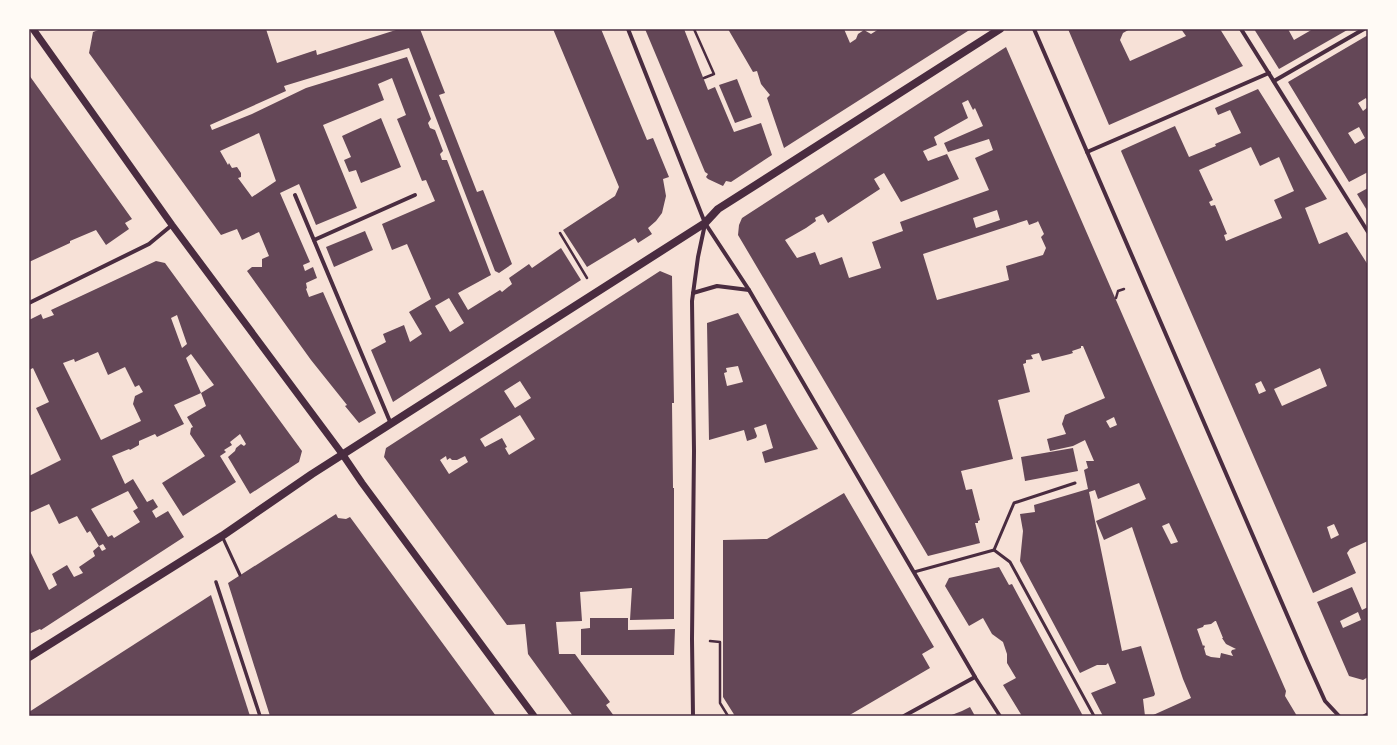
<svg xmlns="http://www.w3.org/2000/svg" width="1397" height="745" viewBox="0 0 1397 745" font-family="Merriweather,serif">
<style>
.building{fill:#644757;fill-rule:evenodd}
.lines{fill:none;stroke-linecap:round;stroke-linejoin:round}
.path{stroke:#4a2c40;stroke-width:2.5}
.service{stroke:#4a2c40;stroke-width:3}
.pedestrian{stroke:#4a2c40;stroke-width:3.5}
.minor{stroke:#4a2c40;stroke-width:4}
.tertiary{stroke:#4a2c40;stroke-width:7}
.secondary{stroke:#4a2c40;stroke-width:8}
.neatline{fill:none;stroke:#4a2c40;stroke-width:1.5}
</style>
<rect width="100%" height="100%" fill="#f7e1d7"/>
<!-- building -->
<g class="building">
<path d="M101 29H266L277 63 316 50 317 55 399 29H420L445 93 439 95 477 192 483 190 512 264 499 273 495 271 409 48 284 86 286 91 210 125 212 130 252 114 306 88 407 57 431 119 428 123 430 128 435 130 443 151 440 154 442 160H447L491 275 458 293 468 310 500 290 502 292 512 284 509 278 529 264 532 268 561 248 581 280 393 402 371 350 386 342 383 334 404 325 410 342 422 334 409 312 431 299 407 244 392 250 382 224 435 201 426 180 422 181 397 119 406 115 392 78 378 84 384 100 323 125 357 208 316 225 299 184 280 193 310 262 303 265 305 271 313 267 317 278 306 283 307 288 306 289 309 297 323 292 376 413 359 423 345 406 347 405 311 360 247 271 252 267H262V259L269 256 259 232 242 240 237 229 221 235 89 53 93 32ZM259 133 276 181 252 197 238 178 241 177V173L237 167 232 168 229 163 228 165 220 151ZM449 298 464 323 450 332 435 306Z"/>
<polygon points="553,29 601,29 647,140 653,138 669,177 663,179 666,196 662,213 656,221 648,228 652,234 638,243 635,238 587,267 563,230 615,196 619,187"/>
<polygon points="645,29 684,29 708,90 715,87 734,132 761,123 772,155 731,182 726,181 723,186 708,179 706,177 708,174 705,172"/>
<polygon points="728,29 844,29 850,43 856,39 858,34 864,30 871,34 879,29 971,29 784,148 767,98 770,95 761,84 757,71 753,72"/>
<polygon points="1068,29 1130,29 1123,33 1120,40 1130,61 1186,36 1181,29 1220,29 1243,66 1109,125"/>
<polygon points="1254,29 1288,29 1294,40 1313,29 1349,29 1279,69"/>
<path d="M1368 35V101L1366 98 1358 103 1363 111 1368 107V172L1349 182 1288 82ZM1359 127 1365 138 1355 144 1348 133Z"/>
<path d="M1006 47 1286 691 1285 696 1297 716H1151L1191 698 1183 679 1132 527 1104 540 1096 521 1146 499 1139 483 1098 499 1095 490 1089 492 1122 651 1141 646 1155 694 1154 696 1143 699 1145 716H1103L1091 693 1116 683 1108 663 1106 665H1097L1080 673 1020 561 1023 531 1020 514 1035 512 1034 505 1088 489 1084 470 1088 468 1086 461H1094L1085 440 1073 446 1050 451 1047 439 1066 434 1062 424 1065 415 1105 398 1083 346H1081V348L1072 351 1073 353 1070 354 1042 361 1039 353 1031 355 1033 359 1026 360V363L1023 364 1030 392 998 400 1013 459 961 471 966 490 972 489 980 520 978 521V523H975L980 543 928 556 738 235 739 225 742 218ZM968 100 973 110 975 108 983 126 944 143 948 152 989 139 993 150 975 158 989 190 900 222 903 231 872 242 881 268 849 278 842 257 820 265 815 252 797 258 785 240 806 228 816 221 815 218 823 214 828 223 880 189 874 179 884 173 901 202 959 179 947 154 928 161 923 151 937 145 934 137 968 118 962 103ZM997 210 1000 220 976 228 973 218ZM1027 220 1029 225 1037 222 1038 221 1044 234 1041 237 1046 248 1043 255 1006 266 1009 280 937 300 923 254ZM1114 417 1117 425 1110 428 1106 421ZM1169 523 1178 542 1171 544 1162 526ZM1215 621H1216L1223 638H1222L1226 644 1236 649 1232 650 1231 652 1233 656 1221 653 1220 658 1211 657 1206 655 1204 648 1205 647 1204 645 1203 646 1197 629 1203 627 1204 625 1211 624Z"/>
<polygon points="29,75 132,219 125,223 129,229 106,245 96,230 70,241 70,243 29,262"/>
<polygon points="737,79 752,117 735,123 719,85"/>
<path d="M1258 89 1327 199 1305 208 1319 244 1347 232 1368 265V541L1350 549 1347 553 1356 573 1313 593 1121 151 1122 150 1175 126 1189 157 1216 146 1215 144 1241 133 1230 110 1218 115 1215 108ZM1251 147 1260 166 1279 157 1294 191 1274 200 1282 218 1226 241 1224 235 1227 234 1215 205 1211 206 1209 202 1213 200 1199 170ZM1320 368 1327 386 1282 406 1274 389ZM1261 381 1266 391 1259 394 1255 384ZM1334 524 1339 535 1331 539 1327 527Z"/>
<polygon points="381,118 401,167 361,183 356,170 349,172 344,160 351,157 342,136"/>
<polygon points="1368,188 1368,212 1357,194"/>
<polygon points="365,231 373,250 334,267 326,247"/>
<path d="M156 261 165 263 302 451 299 462 250 494 228 457 235 451 236 448 241 444 244 446 246 444 240 434 230 442 232 445 224 450 226 452 220 456 236 482 183 516 162 483 205 456 190 434 191 428 193 427 187 417 206 406 201 393 214 385 191 354 186 358 201 393 174 405 184 424 157 437 155 434 139 441V445L130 450 129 449 112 456 125 484 133 479 147 502 153 499 158 507 152 511 156 518 168 511 184 537 41 630 40 629 29 634V549L49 590 57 585 52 574 67 565 74 577 83 573 79 567 95 556 93 551 99 546 90 531 87 533 77 516 59 524 49 504 29 513V476L61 460 36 408 49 402 33 368 29 370V320L41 314 43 319 54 315 51 310ZM177 315 187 344 182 348 171 318ZM98 352 108 375 125 367 135 387 139 385 143 392 135 396 133 404 141 421 101 440 63 363 74 359 75 362ZM128 491 138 508 133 511 140 522 114 538 112 535 108 537 91 509ZM103 544 106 549 102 551 99 546Z"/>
<path d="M660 271 672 276 674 403H672L673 488H674V619L630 620 632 588 580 592 582 621 556 622 559 654H575L610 702 606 705 614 716H573L528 654 525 624 507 625 384 457 386 448ZM520 381 531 398 515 408 504 391ZM520 415 535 439 509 455 505 448 507 447 502 438 485 447 480 439ZM446 456 447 460 450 458 452 460H457L465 456 468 462 449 474 440 460Z"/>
<path d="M738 313 798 416 818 449 765 463 762 452 773 448 766 424 754 428 757 436 756 438 747 441 744 430 709 440 707 323ZM738 366 743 382 727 386 724 373 727 372 726 368Z"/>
<polygon points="1073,448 1078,471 1025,481 1021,457"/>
<polygon points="844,493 934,647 922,654 930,668 848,716 735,716 723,697 723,540 767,539"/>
<polygon points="336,514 338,518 346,519 350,517 496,716 270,716 228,583"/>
<polygon points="999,567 1009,585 1012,584 1083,716 1022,716 1003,685 1016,678 1007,663 1007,654 1003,642 992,634 983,618 969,626 945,586 949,578"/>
<path d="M1352 587 1362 610 1368 607V677L1363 680 1349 676 1317 602ZM1358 612 1361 620 1343 628 1340 621Z"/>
<polygon points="211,595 250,716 29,716 29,712"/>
<polygon points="590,618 628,618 628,630 675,629 674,655 581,655 581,629 590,628"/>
<polygon points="970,707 975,716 949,716 962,711"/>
</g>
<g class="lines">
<!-- path -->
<g class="path">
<polyline points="694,29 714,74 704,78"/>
<polyline points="560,233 587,278"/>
<polyline points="1116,298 1118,291 1124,289"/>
<polyline points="710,641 720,642 720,703 728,716"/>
</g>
<!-- service -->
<g class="service">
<polyline points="222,536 240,575"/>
<polyline points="994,550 1010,562 1094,716"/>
<polyline points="914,572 994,550 1014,503 1075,483"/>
</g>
<!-- pedestrian -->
<g class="pedestrian">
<polyline points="216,582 260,716"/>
<polyline points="975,677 1000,716"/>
<polyline points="1364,716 1368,714"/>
</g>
<!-- minor -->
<g class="minor">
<polyline points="628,29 705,223 749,290 975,677 904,716"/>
<polyline points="1034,29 1307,661 1325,701 1339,716"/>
<polyline points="1241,29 1368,232"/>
<polyline points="1274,81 1364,29"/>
<polyline points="1087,152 1269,73"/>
<polyline points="295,195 391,424"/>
<polyline points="314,240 415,195"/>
<polyline points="693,293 717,286 749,290"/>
<polyline points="29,303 149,244 172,225"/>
<polyline points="693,716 692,639 694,451 692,301 698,257 705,224"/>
</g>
<!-- tertiary -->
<polyline class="tertiary" points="33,29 172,225 343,455 362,483 534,716"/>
<!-- secondary -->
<polyline class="secondary" points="29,657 222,536 312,474 705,223 718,209 1000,29"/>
</g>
<!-- border -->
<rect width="1397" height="745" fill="none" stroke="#fffaf5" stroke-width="60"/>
<rect x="30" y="30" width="1337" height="685" class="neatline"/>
</svg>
